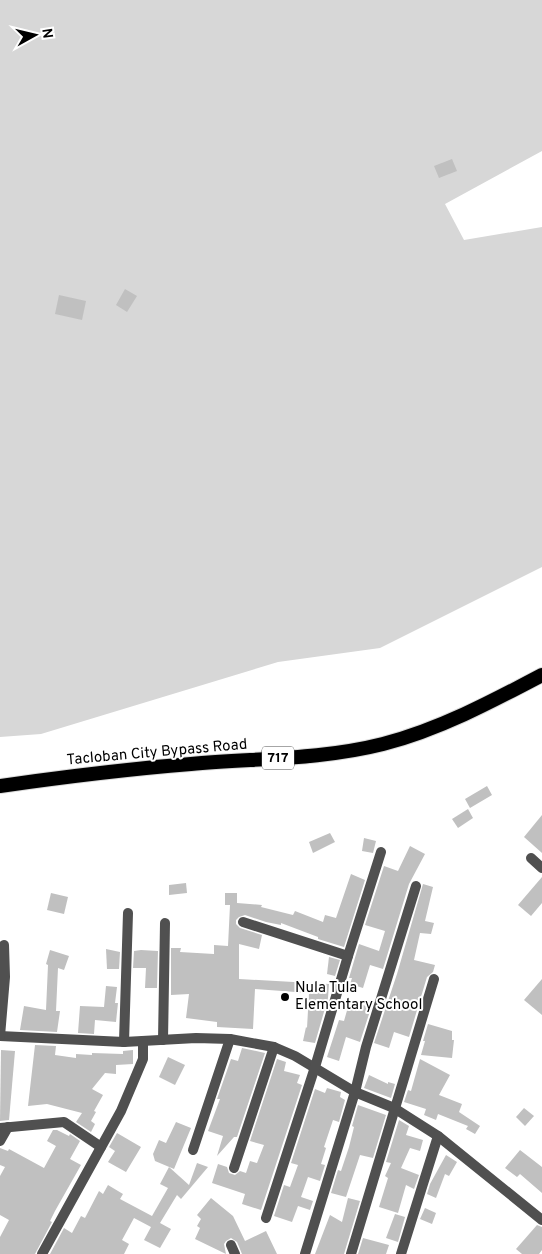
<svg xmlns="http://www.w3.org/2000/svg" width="542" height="1254" viewBox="0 0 542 1254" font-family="Overpass,sans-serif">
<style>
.green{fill:#d7d7d7}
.building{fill:#c0c0c0}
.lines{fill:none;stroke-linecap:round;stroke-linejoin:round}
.trunk-casing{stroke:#dbdbdb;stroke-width:16}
.minor{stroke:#505050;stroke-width:10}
.trunk{stroke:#000;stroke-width:14}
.poi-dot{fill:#000;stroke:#fff;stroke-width:2}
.labels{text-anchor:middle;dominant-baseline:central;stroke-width:4;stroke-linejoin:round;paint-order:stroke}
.shield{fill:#fff;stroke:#4c4c4c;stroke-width:1}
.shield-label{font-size:14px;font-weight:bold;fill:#000}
.street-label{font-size:15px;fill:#000;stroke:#fff}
.poi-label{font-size:15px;fill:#000;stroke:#fff;text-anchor:start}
</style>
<rect width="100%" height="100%" fill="#fff"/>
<!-- green -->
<polygon class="green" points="0,0 542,0 542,151 445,204 464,240 542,227 542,567 380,648 278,662 41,734 0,737"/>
<!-- building -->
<g class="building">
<polygon points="452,159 457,171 439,178 434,166"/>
<polygon points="125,289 137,296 127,312 116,305"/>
<polygon points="59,295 86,301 82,320 55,314"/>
<polygon points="487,786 492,795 470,808 465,799"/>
<polygon points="468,809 473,818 458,828 452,819"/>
<polygon points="542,815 542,853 524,837"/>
<polygon points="330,833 335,842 313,853 309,842"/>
<polygon points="364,838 376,841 373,853 362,851"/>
<polygon points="410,846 425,854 409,884 383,969 370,965 363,988 350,984 352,978 349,978 359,944 379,951 385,931 365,925 384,866 398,871"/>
<polygon points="351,874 365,880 344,947 318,939 318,937 281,923 281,925 266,922 245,915 239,917 236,920 236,924 240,928 262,935 259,949 239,944 239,979 329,984 328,998 315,1043 303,1041 306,1027 307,1028 309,993 255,989 253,1029 217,1027 217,1022 186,1018 189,994 171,995 171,948 181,948 180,952 214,954 214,945 228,946 230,905 225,905 225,893 237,893 237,903 262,905 261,907 293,915 295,911 323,922 325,915 336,918"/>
<polygon points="542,877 542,903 531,916 518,905"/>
<polygon points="186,883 187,893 169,895 169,885"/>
<polygon points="423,884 433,887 425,921 434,923 431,934 420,933 414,960 435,965 433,972 427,977 409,1037 394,1032 389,1048 374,1043 397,974"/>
<polygon points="51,893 68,897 64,914 47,910"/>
<polygon points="106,949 120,952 119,969 107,969"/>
<polygon points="50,950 69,956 64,970 58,968 56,1011 60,1011 57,1032 20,1030 24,1006 46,1010 48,965 46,964"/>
<polygon points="141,950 158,951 157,988 145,988 146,968 133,968 134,951"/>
<polygon points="329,957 340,960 335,976 327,974"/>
<polygon points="542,979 542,1015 524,1000"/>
<polygon points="106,986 117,987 115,1003 118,1003 116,1022 95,1020 94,1034 78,1033 80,1006 104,1007"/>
<polygon points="350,1000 371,1008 360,1042 346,1037 339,1061 327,1057 339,1020 344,1021"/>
<polygon points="428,1024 452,1031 452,1040 454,1040 452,1058 421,1055 425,1041 423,1041"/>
<polygon points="35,1045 56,1046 55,1055 76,1058 76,1054 92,1055 92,1053 123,1054 123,1051 133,1050 133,1064 116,1065 116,1074 105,1073 92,1089 103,1095 94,1111 96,1112 91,1121 95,1124 91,1132 76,1122 82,1113 47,1104 28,1106"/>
<polygon points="242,1048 265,1053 237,1137 234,1137 217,1156 223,1136 208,1131 220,1099 217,1099 231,1059 238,1061"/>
<polygon points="1,1050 15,1051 9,1120 0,1121"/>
<polygon points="168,1057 185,1065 175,1085 159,1077"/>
<polygon points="277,1059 286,1062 284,1071 300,1075 297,1083 302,1085 261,1210 242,1204 245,1194 212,1183 218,1164 227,1167 229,1173 235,1175 240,1171 246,1173 250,1161 257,1163 264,1145 250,1141"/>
<polygon points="420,1059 450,1075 439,1095 462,1104 459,1112 480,1126 475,1134 466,1129 468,1126 438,1114 436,1120 424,1115 426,1109 404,1102 408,1090 411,1091"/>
<polygon points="369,1075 388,1084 388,1082 395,1084 391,1098 364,1088"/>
<polygon points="327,1088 341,1092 340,1097 345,1100 339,1122 333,1120 324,1147 326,1148 321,1164 325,1165 320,1181 308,1177 301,1197 313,1201 310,1210 298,1206 292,1222 274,1216 284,1185 290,1187 298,1165 291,1163 315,1089 325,1093"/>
<polygon points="358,1105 386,1115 373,1158 360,1155 346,1197 331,1193 338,1170 341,1171 349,1147 354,1127 352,1126"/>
<polygon points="524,1108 534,1116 525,1126 516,1117"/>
<polygon points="399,1120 409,1126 406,1135 423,1140 420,1151 410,1148 401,1168 419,1175 414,1189 406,1185 398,1213 379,1207 388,1178 385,1176 391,1163 386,1162"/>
<polygon points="176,1122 191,1128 174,1169 155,1161 153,1154 159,1140 166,1143"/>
<polygon points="53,1130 57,1130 69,1136 70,1134 80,1141 70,1159 81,1165 55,1211 50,1221 52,1222 35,1254 0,1254 0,1237 9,1220 0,1215 0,1176 5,1167 0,1165 0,1148 8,1151 9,1149 44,1168 56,1146 47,1141"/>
<polygon points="117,1133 141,1147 126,1172 108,1162 115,1151 109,1147"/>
<polygon points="520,1150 542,1167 542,1193 520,1174 517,1177 505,1168"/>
<polygon points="446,1155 457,1162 449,1176 445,1174 436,1198 427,1194 430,1184"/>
<polygon points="197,1163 208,1167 181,1199 177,1195 160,1223 171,1229 160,1248 144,1240 151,1227 134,1218 122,1240 129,1244 124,1254 50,1254 64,1228 72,1233 81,1216 85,1218 99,1191 103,1194 108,1185 123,1194 120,1199 152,1216 168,1188 160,1184 169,1167 189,1185"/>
<polygon points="211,1198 233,1216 245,1241 266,1231 277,1254 242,1254 237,1242 231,1238 226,1241 224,1244 226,1254 195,1239 200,1228 197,1226 201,1219 197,1215"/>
<polygon points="348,1198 360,1201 344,1254 315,1254 330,1215 342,1222"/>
<polygon points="425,1208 436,1213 432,1224 420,1219"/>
<polygon points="395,1214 405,1217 398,1242 386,1238"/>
<polygon points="537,1225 542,1227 542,1250 539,1254 522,1254 516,1249"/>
<polygon points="363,1238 389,1245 386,1254 358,1254"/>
</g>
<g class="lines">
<defs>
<path id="trunk" d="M0 786C63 777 128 769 191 764 255 758 320 760 383 744 438 730 491 702 542 675"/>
</defs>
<!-- trunk casing -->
<use href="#trunk" class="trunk-casing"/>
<!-- minor -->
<g class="minor">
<polyline points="531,858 542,868"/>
<polyline points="243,922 348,956"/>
<polyline points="0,1036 124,1042 196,1038 230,1039 274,1047 295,1056 355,1092 394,1108 438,1136 542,1220"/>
<polyline points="0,1036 5,977 4,945"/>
<polyline points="163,1040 165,923"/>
<polyline points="124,1042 128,913"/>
<polyline points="0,1128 64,1122 101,1147"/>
<polyline points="0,1141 8,1127"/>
<polyline points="193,1150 230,1039"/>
<polyline points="234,1168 274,1047"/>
<polyline points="266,1218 315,1067 348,956 381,852"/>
<polyline points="231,1245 235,1254"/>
<polyline points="42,1254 121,1111 143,1059 143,1041"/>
<polyline points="305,1254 355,1092 366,1047 416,886"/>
<polyline points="351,1254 434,979"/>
<polyline points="401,1254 438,1136"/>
</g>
<!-- trunk -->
<use href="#trunk" class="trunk"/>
</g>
<!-- markers -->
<circle class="poi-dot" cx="285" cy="997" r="5"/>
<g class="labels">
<!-- shield labels -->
<rect class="shield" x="262" y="746.5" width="32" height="23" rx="4"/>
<g class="shield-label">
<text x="278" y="758">717</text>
</g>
<!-- street labels -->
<g class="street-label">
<text transform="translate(157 753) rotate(-5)">Tacloban City Bypass Road</text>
</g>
<!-- poi labels -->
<g class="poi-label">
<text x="295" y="988">Nula Tula<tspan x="295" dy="17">Elementary School</tspan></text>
</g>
</g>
<!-- north arrow -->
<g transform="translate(35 35) rotate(82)" stroke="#ffffff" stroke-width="4" paint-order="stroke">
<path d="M0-4L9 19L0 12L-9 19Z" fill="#000000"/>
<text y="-8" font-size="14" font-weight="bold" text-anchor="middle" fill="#000000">N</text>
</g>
</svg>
